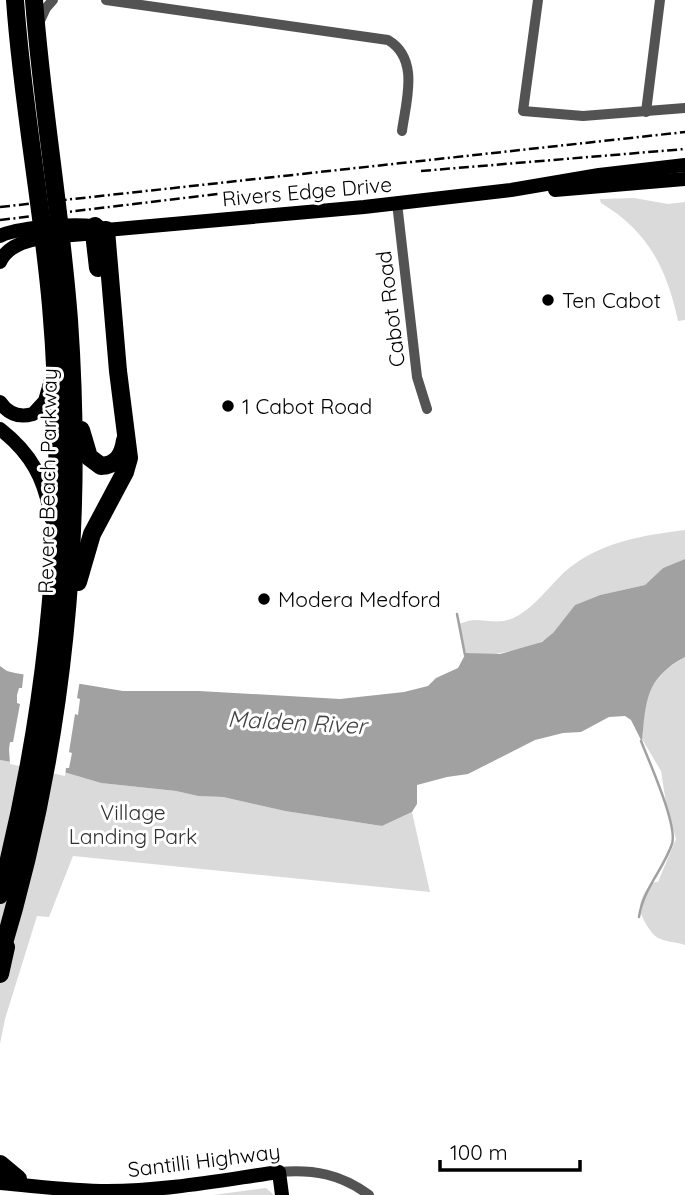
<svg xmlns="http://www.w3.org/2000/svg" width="685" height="1195" viewBox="0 0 685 1195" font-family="Quicksand,sans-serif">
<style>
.green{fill:#dadada}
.water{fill:#a1a1a1}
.pier{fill:#fff}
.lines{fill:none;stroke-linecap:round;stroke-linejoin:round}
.stream{stroke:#a1a1a1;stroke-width:2.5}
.minor{stroke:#535353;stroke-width:10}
.major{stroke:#000;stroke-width:14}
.highway{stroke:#000;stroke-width:18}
.rail{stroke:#000;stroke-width:2.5;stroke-dasharray:10 3.5 2 3.5;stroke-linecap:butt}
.poi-dot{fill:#000;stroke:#fff;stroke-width:2.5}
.labels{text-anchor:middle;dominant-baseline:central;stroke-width:6;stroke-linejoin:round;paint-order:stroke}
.street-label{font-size:21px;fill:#000;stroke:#fff}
.poi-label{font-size:21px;fill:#000;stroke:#fff;text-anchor:start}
.park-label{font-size:21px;fill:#313131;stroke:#fff}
.water-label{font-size:23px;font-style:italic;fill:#424242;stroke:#fff}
</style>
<rect width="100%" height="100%" fill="#fff"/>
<!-- green -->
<g class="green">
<path d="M634 198 668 204 685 202V320L678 321C667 269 648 231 601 203L600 199Z"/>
<path d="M685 530V559L663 568 645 585 600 595 575 605 550 637 534 646 491 655 466 653 458 624C463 623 469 620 474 620 488 620 498 624 511 619 535 609 549 585 568 569 601 542 644 535 685 530Z"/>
<path d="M685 657V945C677 942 666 942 658 938 651 934 641 917 640 910 639 898 651 880 658 882L676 839 667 809 661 771 642 739 645 707 652 683 660 673Z"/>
<polygon points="0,760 57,770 101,783 176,791 198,796 223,797 285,811 382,826 412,812 430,892 73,856 49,917 37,916 5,1019 0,1044"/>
<polygon points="266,1188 274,1195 213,1195"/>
</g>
<!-- water -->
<path class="water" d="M685 559V657C645 678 646 701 642 742L631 720 625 716 609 717 581 732 563 733 535 740 468 774 447 777 417 785V804L412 812 382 826 285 811 223 797 198 796 176 791 101 783 57 770 0 760V666L7 671 15 673 123 691H199L340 699 404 692 428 686 436 678 458 668 466 653 500 654 542 642 553 633 575 605 600 595 645 585 663 568Z"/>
<!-- pier -->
<polygon class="pier" points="24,671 80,680 77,698 80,699 78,715 75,714 69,752 72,753 69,768 66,768 65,776 10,764 9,749 10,742 13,742 20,704 17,703 17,695 19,688 22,688"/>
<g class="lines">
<!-- stream -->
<g class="stream">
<polyline points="457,614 465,655"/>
<path d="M639 917C643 889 663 870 672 844 678 826 649 761 641 741"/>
</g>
<!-- minor -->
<g class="minor">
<path d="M106 0 388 40C420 59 406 101 402 131"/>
<polyline points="538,0 523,111 583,116 685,108"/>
<polyline points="39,23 46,8 53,0"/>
<polyline points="646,112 660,0"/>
<polyline points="397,203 417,377 427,409"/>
<path d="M279 1172C313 1169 341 1174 369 1195"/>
</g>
<!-- major -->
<g class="major">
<polyline points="555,190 685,179"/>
<path d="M0 236C18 227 87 221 105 229"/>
<path d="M0 262C15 229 75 240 106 230L364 207 511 190 599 175 685 165"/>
<path d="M0 402C8 414 19 418 33 414L45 401 51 380"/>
<path d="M0 429C31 453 45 479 51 518"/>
<path d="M0 1183C36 1186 71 1191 107 1191 165 1191 222 1180 279 1172L282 1195"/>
</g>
<!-- highway -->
<g class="highway">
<polyline points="95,226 94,233 98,268"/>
<path d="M81 430 89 457 101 466C117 465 123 455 125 440"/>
<polyline points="78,582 92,534 125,472 129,458 118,371 106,230"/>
<path d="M0 895C50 703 68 504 51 306 42 204 22 102 15 0"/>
<path d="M0 957C63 750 84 535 69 320 61 213 42 107 34 0"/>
<polyline points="0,974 6,947"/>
<polyline points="0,1164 18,1179"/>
</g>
<!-- rail -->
<g class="rail">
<polyline points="421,171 685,149"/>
<polyline points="0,207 685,132"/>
<polyline points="0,220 226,193"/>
</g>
</g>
<!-- markers -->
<g class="poi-dot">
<circle cx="548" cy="300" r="7"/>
<circle cx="228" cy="406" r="7"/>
<circle cx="264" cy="599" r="7"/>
</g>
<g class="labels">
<!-- street labels -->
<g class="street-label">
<text transform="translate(307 191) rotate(-5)">Rivers Edge Drive</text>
<text transform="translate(390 309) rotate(-97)">Cabot Road</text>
<text transform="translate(47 481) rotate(-89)">Revere Beach Parkway</text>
<text transform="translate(204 1160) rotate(-7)">Santilli Highway</text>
</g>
<!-- poi labels -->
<g class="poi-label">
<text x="562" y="300">Ten Cabot</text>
<text x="242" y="406">1 Cabot Road</text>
<text x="278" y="599">Modera Medford</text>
</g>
<!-- park labels -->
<g class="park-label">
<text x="133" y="812">Village<tspan x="133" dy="24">Landing Park</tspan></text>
</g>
<!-- water labels -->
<g class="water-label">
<text transform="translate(297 722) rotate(3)">Malden River</text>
</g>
</g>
<!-- scale -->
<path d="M440 1160v10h140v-10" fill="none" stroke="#000000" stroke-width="3.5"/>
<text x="450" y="1160" font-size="21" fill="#000000" stroke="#ffffff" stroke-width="5" paint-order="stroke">100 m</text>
</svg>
